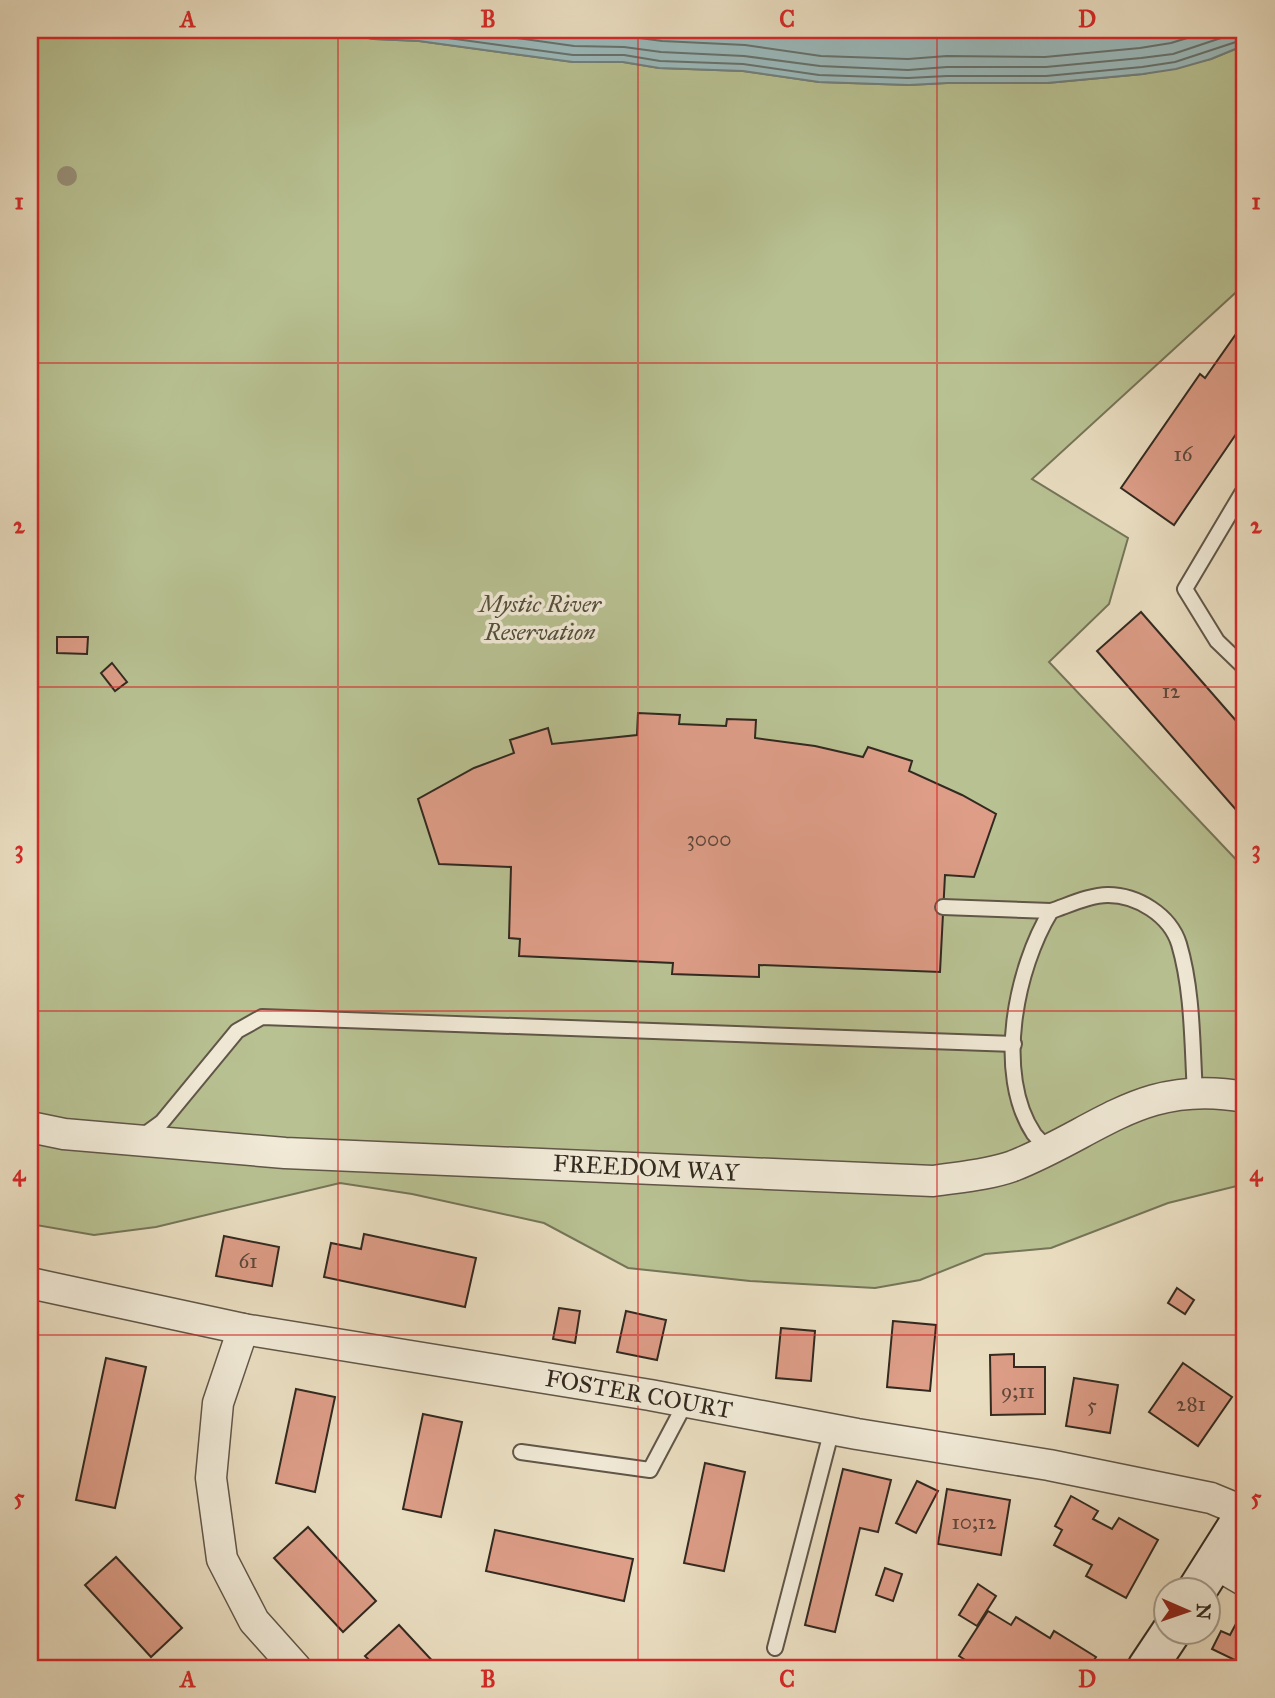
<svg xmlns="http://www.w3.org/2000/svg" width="1275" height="1698" viewBox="0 0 1275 1698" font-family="'IM FELL Great Primer',serif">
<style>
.green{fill:#b8c192;stroke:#757559;stroke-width:2}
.water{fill:#9bbabc;stroke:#71807e;stroke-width:2}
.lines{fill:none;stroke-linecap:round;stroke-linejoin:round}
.shore{stroke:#66726e;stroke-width:2}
.building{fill:#dd9d87;stroke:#322920;stroke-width:2}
.lane-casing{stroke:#605648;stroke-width:18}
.street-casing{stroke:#605648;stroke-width:33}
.secondary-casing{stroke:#322920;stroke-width:42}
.lane{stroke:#f1ead7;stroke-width:14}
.street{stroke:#f1ead7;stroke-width:30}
.secondary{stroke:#f1ead7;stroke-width:38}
.tree{fill:#988f78}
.grid{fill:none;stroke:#d62828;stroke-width:2;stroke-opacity:0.55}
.labels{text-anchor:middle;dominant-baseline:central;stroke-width:7;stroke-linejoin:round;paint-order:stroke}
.number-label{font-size:21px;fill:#5d463a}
.park-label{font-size:24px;font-style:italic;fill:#544f3c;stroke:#f1ead7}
.street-label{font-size:24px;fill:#322920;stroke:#f1ead7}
.neatline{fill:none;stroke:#d62828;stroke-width:2.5}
.grid-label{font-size:23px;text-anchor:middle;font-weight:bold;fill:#d62828}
</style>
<rect width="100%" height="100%" fill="#eadec1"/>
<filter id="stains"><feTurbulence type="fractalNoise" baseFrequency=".00286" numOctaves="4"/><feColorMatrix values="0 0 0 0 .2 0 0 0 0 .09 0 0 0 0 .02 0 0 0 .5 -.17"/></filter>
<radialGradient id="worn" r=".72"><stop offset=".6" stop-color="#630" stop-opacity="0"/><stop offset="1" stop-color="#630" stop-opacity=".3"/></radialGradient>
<!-- green -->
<polygon class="green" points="30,30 322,30 374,39 419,41 573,62 623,62 659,68 743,71 819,82 909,85 947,83 1047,83 1143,74 1211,59 1245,45 1245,284 1032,479 1128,538 1109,604 1049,662 1245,869 1245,1184 1168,1203 1051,1248 985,1254 920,1280 875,1288 750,1281 628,1268 544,1223 412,1194 340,1183 156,1227 94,1235 30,1224"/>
<!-- water -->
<polygon class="water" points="322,30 1245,30 1245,45 1211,59 1176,69 1143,74 1047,83 947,83 909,85 819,82 743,71 659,68 623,62 573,62 419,41 374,39"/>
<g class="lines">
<!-- shore -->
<g class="shore">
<polyline points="363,30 419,34 573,55 624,55 660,61 743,64 819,75 908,78 947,76 1046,76 1142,67 1175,62 1245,39"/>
<polyline points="459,30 574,46 624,47 661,52 744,56 820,66 908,70 947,67 1046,67 1141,58 1173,54 1245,30"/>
<polyline points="538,30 575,36 625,36 662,41 745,45 821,56 908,59 947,56 1045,57 1140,48 1171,43 1213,30"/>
</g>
</g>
<!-- building -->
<g class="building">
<polygon points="1245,332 1245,421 1174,525 1121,488 1200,374 1205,378 1236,334 1241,338"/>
<polygon points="1141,612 1245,731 1245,820 1097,651"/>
<polygon points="57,637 88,637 87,654 57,653"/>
<polygon points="112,663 127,682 115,691 101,673"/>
<polygon points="638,713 680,715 679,724 726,726 727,719 756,720 755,738 815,746 863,757 868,747 912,761 909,771 962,795 996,814 974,877 945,875 940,972 759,965 759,977 672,974 673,963 519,956 520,939 509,938 511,867 439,864 418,799 474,768 514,753 510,740 548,728 552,744 637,735"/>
<polygon points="364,1234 476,1258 465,1307 324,1277 331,1243 361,1249"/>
<polygon points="224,1236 279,1247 272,1286 216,1276"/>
<polygon points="1177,1288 1194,1300 1185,1314 1168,1303"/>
<polygon points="559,1308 580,1311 575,1343 553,1339"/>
<polygon points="626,1311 666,1320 657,1360 617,1352"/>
<polygon points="893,1321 936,1325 930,1391 887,1387"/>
<polygon points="781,1328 815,1331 811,1381 776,1378"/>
<polygon points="1014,1354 1014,1367 1045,1367 1045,1414 991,1415 990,1355"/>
<polygon points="106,1358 146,1367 115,1508 76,1500"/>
<polygon points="1183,1363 1232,1397 1198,1446 1149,1412"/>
<polygon points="1074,1378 1118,1385 1110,1433 1066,1426"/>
<polygon points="296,1389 335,1397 315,1492 276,1483"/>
<polygon points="423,1414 462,1422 441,1517 403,1509"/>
<polygon points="705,1463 745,1472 724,1571 684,1563"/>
<polygon points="843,1469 891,1480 878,1532 860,1528 835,1632 805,1625"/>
<polygon points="917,1481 938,1491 916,1533 896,1523"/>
<polygon points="947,1489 1010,1500 1001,1555 938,1544"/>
<polygon points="1071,1496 1098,1511 1093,1519 1112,1529 1119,1518 1158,1540 1126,1598 1086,1576 1092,1565 1054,1545 1062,1530 1055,1526"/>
<polygon points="308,1527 376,1601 343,1632 274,1558"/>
<polygon points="495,1530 633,1559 624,1601 486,1571"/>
<polygon points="116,1557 182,1628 151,1657 85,1585"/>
<polygon points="885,1568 902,1574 893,1601 876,1595"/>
<polygon points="978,1584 996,1596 977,1626 959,1615"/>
<polygon points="988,1611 1011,1625 1016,1617 1050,1638 1054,1631 1096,1657 1089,1668 1006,1668 996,1662 992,1668 978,1668 959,1656"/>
<polygon points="1238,1620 1245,1623 1245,1665 1212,1649 1221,1631 1230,1635"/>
<polygon points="399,1625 439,1668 377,1668 365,1656"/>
</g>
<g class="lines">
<defs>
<g id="lane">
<polyline points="1245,492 1242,493 1185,589 1217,641 1245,668"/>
<polyline points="943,907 1051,911"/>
<polyline points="140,1138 162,1122 237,1031 262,1017 1014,1044"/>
<path d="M1049 1150C1044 1144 1038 1139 1034 1134 994 1074 1016 968 1051 911 1069 905 1090 895 1108 895 1137 895 1170 915 1179 944 1193 991 1192 1045 1195 1093"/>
<polyline points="521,1452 650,1470 686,1402"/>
<polyline points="775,1648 832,1429"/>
</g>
<g id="street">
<path d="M30 1127 64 1134 285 1153 933 1181C959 1177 988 1175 1013 1166 1099 1132 1143 1078 1245 1097"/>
<polyline points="30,1283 243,1329 650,1395 857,1434 1049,1465 1211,1498 1245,1512"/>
<polyline points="243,1329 218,1403 211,1478 222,1559 254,1621 296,1668"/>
<polyline points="1214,1563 1245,1581"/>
</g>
<g id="secondary">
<polyline points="1197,1590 1245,1514"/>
<polyline points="1147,1668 1171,1632"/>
</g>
</defs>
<!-- lane casing -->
<use href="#lane" class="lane-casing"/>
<!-- street casing -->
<use href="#street" class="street-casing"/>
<!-- secondary casing -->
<use href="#secondary" class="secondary-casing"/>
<!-- lane -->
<use href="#lane" class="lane"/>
<!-- street -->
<use href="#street" class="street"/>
<!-- secondary -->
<use href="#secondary" class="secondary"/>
</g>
<!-- trees -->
<circle class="tree" cx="67" cy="176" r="10"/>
<!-- grid -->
<path class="grid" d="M338 30V1668M638 30V1668M937 30V1668M30 363H1245M30 687H1245M30 1011H1245M30 1335H1245"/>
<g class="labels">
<!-- number labels -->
<g class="number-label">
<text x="1183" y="454">16</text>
<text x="1171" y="691">12</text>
<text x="709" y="839">3000</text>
<text x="248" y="1261">61</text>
<text x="1018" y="1391">9;11</text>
<text x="1191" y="1404">281</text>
<text x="1092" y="1405">5</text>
<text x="974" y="1522">10;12</text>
</g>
<!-- park labels -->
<g class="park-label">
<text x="540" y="604">Mystic River<tspan x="540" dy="28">Reservation</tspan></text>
</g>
<!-- street labels -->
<g class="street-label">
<text transform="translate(646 1168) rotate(3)">FREEDOM WAY</text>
<text transform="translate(639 1394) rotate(10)">FOSTER COURT</text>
</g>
</g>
<!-- margin -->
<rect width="1275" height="1698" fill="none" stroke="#eadec1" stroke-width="77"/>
<!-- north arrow -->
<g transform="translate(1187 1611) rotate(92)"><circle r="33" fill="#f1ead7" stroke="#a59d8e" stroke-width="2"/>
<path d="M0-5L12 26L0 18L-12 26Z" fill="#8f2418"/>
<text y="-10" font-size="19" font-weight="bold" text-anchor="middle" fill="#322920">N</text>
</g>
<rect x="38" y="38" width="1198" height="1622" class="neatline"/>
<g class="grid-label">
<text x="188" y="27">A</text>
<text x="488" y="27">B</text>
<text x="787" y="27">C</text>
<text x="1087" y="27">D</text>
<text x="19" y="209">1</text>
<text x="1256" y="209">1</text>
<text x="19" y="533">2</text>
<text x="1256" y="533">2</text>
<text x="19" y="857">3</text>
<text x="1256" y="857">3</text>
<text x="19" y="1181">4</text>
<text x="1256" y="1181">4</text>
<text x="19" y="1505">5</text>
<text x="1256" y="1505">5</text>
<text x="188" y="1687">A</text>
<text x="488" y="1687">B</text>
<text x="787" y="1687">C</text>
<text x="1087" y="1687">D</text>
</g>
<rect width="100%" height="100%" filter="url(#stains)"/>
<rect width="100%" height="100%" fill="url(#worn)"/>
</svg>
